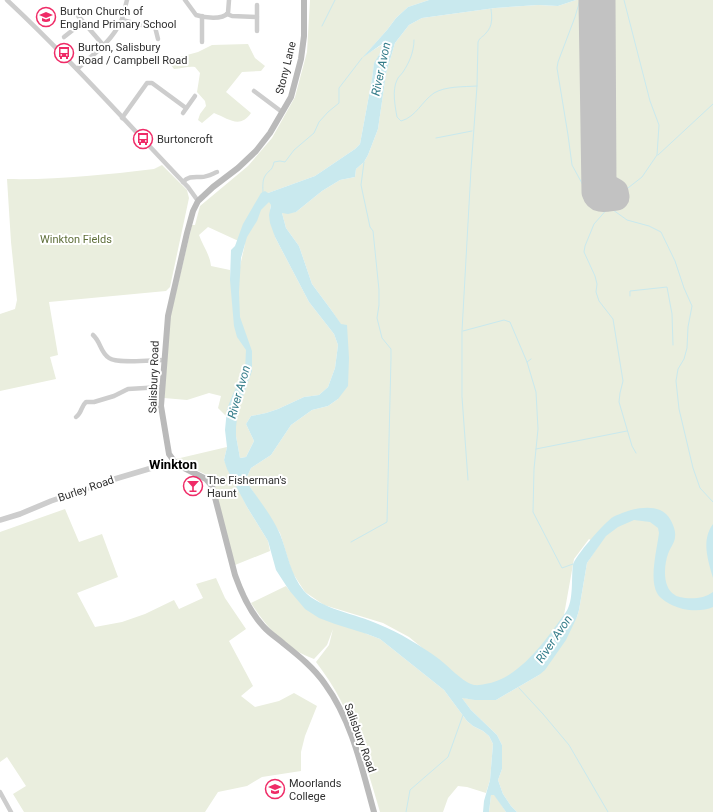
<svg xmlns="http://www.w3.org/2000/svg" width="713" height="812" viewBox="0 0 713 812" font-family="Roboto,sans-serif">
<style>
.green{fill:#eaeede;fill-rule:evenodd}
.water{fill:#c9e9ee;fill-rule:evenodd}
.lines{fill:none;stroke-linecap:round;stroke-linejoin:round}
.stream{stroke:#c9e9ee;stroke-width:1}
.runway{stroke:#c2c2c2;stroke-width:27}
.minor{stroke:#cdcdcd;stroke-width:4.5}
.tertiary{stroke:#cdcdcd;stroke-width:5.5}
.secondary{stroke:#bababa;stroke-width:6}
.labels{text-anchor:middle;dominant-baseline:central;stroke-width:4;stroke-linejoin:round;paint-order:stroke}
.poi-label{font-size:11px;fill:#303030;stroke:#fff;text-anchor:start}
.street-label{font-size:11px;fill:#303030;stroke:#fff}
.park-label{font-size:11px;fill:#5f6f3a;stroke:#fff}
.water-label{font-size:12px;font-style:italic;fill:#357d8a;stroke:#fff}
.quarter-label{font-size:13px;font-weight:bold;fill:#000;stroke:#fff}
</style>
<rect width="100%" height="100%" fill="#fff"/>
<!-- green -->
<g class="green">
<path d="M310 0H429L408 7 396 18 387 30 364 56 383 44 380 53 374 64 372 79 360 144 355 149 315 176 268 193 271 205 270 209 275 237 309 302 334 334 338 345 335 368 328 387 319 395 304 397 278 409 266 413 251 416 246 424 254 441 246 457 240 458 236 436V423L225 415 218 408 221 396 209 393 187 400 164 398 170 318 192 225H195L200 206 248 166 272 138 295 97 307 52ZM208 227 245 244 240 266 230 280V270L211 266C210 255 203 246 199 235Z"/>
<polygon points="576,0 713,0 713,812 517,812 511,806 503,794 498,780 502,769 502,745 497,735 471,710 461,697 468,699 496,700 539,675 577,617 579,610 587,563 599,545 589,539 574,559 564,615 542,648 515,675 490,686 470,687 409,637 383,623 324,605 305,592 292,572 280,533 248,484 246,479 251,468 271,455 291,425 312,410 328,406 338,399 341,325 332,311 312,284 299,246 286,228 282,213 296,212 322,191 340,180 355,177 356,169 364,162 368,155 378,129 386,74 395,43 409,25 422,18 495,8 538,5 558,6"/>
<path d="M248 44 255 58 265 66 261 71 242 72 226 92 251 113C240 129 229 119 214 113L202 123 198 120 200 114 206 106 205 101 197 92 200 73 195 67C187 66 182 69 174 69L170 64 169 60 198 52 212 45Z"/>
<path d="M162 165 187 190 189 198 170 287 166 291 49 302 58 355 50 357 56 379 0 391V314L15 309 17 300 11 242 7 179C58 180 103 175 154 169Z"/>
<polygon points="227,447 224,460 247,507 268,541 270,551 235,565 213,485 207,475 181,463 176,459"/>
<polygon points="65,509 79,542 102,534 118,577 77,593 95,627 122,622 145,614 174,600 179,609 203,598 196,584 216,578 225,598 246,629 229,641 253,686 241,696 255,707 279,701 294,693 317,706 305,736 301,752 301,771 262,777 247,786 218,792 205,812 24,812 13,794 26,786 7,757 0,762 0,532"/>
<path d="M286 586 289 590 367 634 380 639 444 690 467 721 473 726 483 731 489 736 493 744 490 780 486 793 467 787 458 786 448 798 443 812H380C369 775 358 736 341 701 334 687 325 674 316 662L329 645 333 629 327 645 314 659C286 649 267 628 251 603Z"/>
<polygon points="491,795 495,795 506,812 489,812"/>
</g>
<!-- water -->
<g class="water">
<path d="M429 0H576L558 6 538 5 495 8 422 18 409 25 395 43 386 74 378 129 368 155 364 162 356 169 355 177 340 180 322 191 296 212 288 214 282 213 286 228 299 246 312 284 332 311 341 324 347 325 349 358 348 386 338 399 328 406 312 410 291 425 271 455 251 468 246 479 248 484C259 500 272 516 280 534 288 554 290 574 304 591 320 609 357 614 378 624 400 633 420 645 439 659 447 665 462 681 471 684 476 686 480 685 485 684 520 679 547 638 566 612 574 600 571 578 573 565 574 557 606 521 613 517 629 509 659 500 670 519 673 524 676 531 675 537 675 542 670 548 668 554 664 565 662 588 675 595 677 597 682 597 685 598 695 599 705 598 713 592V607C705 611 692 611 683 609 675 607 661 601 657 593 649 579 657 549 659 533L658 528 650 522 634 520 618 527 606 536 587 563 579 610 577 617 566 640 545 670 539 675 496 700H475L462 698 471 710 497 735 502 745V769L498 780 503 794 511 806 517 812H506L494 795H491L489 812H483L484 801 490 780 493 744 489 736 483 731 473 726 467 721 444 690 380 639 367 634 335 624 319 618 305 609 289 590 276 570 268 541 247 507 227 469 224 460 227 447 225 430 227 409 233 394 245 370 246 350 237 337 234 326 230 280 231 250 235 246 243 224 261 193 265 191 268 193 315 176 355 149 360 144 372 79 374 63 380 53 382 44 362 58 387 30 396 18 408 7ZM269 202 271 205 269 215 270 223 275 237 309 302 334 334 338 345 335 368 328 387 319 395 304 397 278 409 266 413 251 416 246 424 254 441 246 457 240 458 236 436V427L238 410 252 371V351L240 317 239 292 241 258 247 237 257 221 261 210Z"/>
<path d="M713 524V578C708 560 701 540 713 524Z"/>
</g>
<g class="lines">
<!-- stream -->
<g class="stream">
<polyline points="580,0 575,17 558,62 557,68 568,135 572,165 590,198 608,200 619,195 642,177 657,155 659,125 650,101 624,0"/>
<polyline points="322,26 335,0"/>
<path d="M414 40C414 52 409 63 403 72 401 75 398 77 397 80 392 90 395 106 397 117L401 121C416 117 422 101 434 93 446 86 463 87 477 86"/>
<polyline points="436,138 472,131"/>
<polyline points="658,155 713,104"/>
<path d="M263 194C263 188 262 181 265 176 269 169 272 172 274 162L280 161 285 162 294 150 314 133 319 122 328 112 339 103V88L362 58"/>
<polyline points="608,201 609,207 594,224 585,246 584,252 595,276 597,284 596,292 599,301 613,319 623,381 620,393 619,402 632,446 636,453"/>
<polyline points="609,207 627,220 649,226 661,232 675,261 684,288 692,306 688,327 687,348 684,359 678,369 676,381 679,409 693,468 700,488 713,502"/>
<polyline points="630,296 630,291 667,287 672,314 673,345"/>
<polyline points="463,331 504,320 510,322 527,362 536,392 538,429 534,469 533,512 562,568 573,564"/>
<polyline points="527,362 531,359"/>
<polyline points="536,449 627,431"/>
<path d="M468 480 462 397V331L471 169 477 86 478 42C480 37 483 37 486 33 493 26 492 17 491 9"/>
<polyline points="351,542 387,522 391,358 391,349 382,338 377,318 379,305 379,290 373,231 370,227 361,185 364,162"/>
<polyline points="519,688 543,714 569,745 608,812"/>
<polyline points="406,812 410,790 448,757 463,715"/>
</g>
<!-- runway -->
<path class="runway" d="M597 0H592L595 192C598 202 607 198 616 197L615 192 603 185 602 0"/>
<!-- minor -->
<g class="minor">
<path d="M7 0C70 59 128 124 188 187L198 201"/>
<path d="M185 0 196 15C205 18 222 20 228 13L229 0"/>
<polyline points="73,10 104,46"/>
<polyline points="227,14 232,16 257,17"/>
<polyline points="122,20 142,25 154,23 158,39"/>
<polyline points="257,31 257,5"/>
<polyline points="64,37 83,22"/>
<polyline points="202,42 202,16"/>
<path d="M77 69C94 54 112 41 121 21 124 15 125 7 127 0"/>
<polyline points="254,91 282,112"/>
<polyline points="183,113 195,96"/>
<polyline points="122,118 147,83 152,83 186,108"/>
<path d="M183 182C188 176 194 177 201 177 207 177 212 174 217 172"/>
<path d="M93 335C101 342 100 352 109 358 117 364 153 360 164 360"/>
<path d="M76 417C82 413 81 406 86 402H94L114 396 128 389 162 387"/>
<polyline points="0,792 11,812"/>
</g>
<!-- tertiary -->
<polyline class="tertiary" points="0,520 20,514 51,501 108,481 172,462"/>
<!-- secondary -->
<path class="secondary" d="M304 0V36L301 59 291 97 270 133 256 151 238 168 213 187 198 201 193 211 187 233 168 316 161 406 169 454 176 464 206 479 212 486 235 575C241 592 250 612 263 626 269 633 277 638 284 644 299 656 314 668 325 684 352 721 362 769 374 812"/>
</g>
<!-- icons -->
<defs>
<symbol id="school-ring" viewBox="-11 -11 22 22"><circle r="9.5" fill="#fff" stroke="#ef2b67" stroke-width="1.5"/><path d="M0-5L7-2L0 1L-7-2ZM-4 1L0 2.5L4 1V4Q0 6-4 4Z" fill="#ef2b67"/></symbol>
<symbol id="bus-ring" viewBox="-11 -11 22 22"><circle r="9.5" fill="#fff" stroke="#ef2b67" stroke-width="1.5"/><path d="M-5-6H5V4H4V6H2V4H-2V6H-4V4H-5ZM-3.5-4V0h7V-4ZM-3.5 1.2v1.5H-2V1.2ZM2 1.2v1.5H3.5V1.2Z" fill="#ef2b67"/></symbol>
<symbol id="bar-ring" viewBox="-11 -11 22 22"><circle r="9.5" fill="#fff" stroke="#ef2b67" stroke-width="1.5"/><path d="M-6-5H6L.8 .8V4.5H3.5V6h-7V4.5H-.8V.8Z" fill="#ef2b67"/></symbol>
</defs>
<g fill-rule="evenodd">
<use href="#school-ring" x="35" y="6" width="22" height="22"/>
<use href="#bus-ring" x="53" y="42" width="22" height="22"/>
<use href="#bus-ring" x="132" y="128" width="22" height="22"/>
<use href="#bar-ring" x="182" y="475" width="22" height="22"/>
<use href="#school-ring" x="264" y="778" width="22" height="22"/>
</g>
<g class="labels">
<!-- poi labels -->
<g class="poi-label">
<text x="60" y="11">Burton Church of<tspan x="60" dy="13">England Primary School</tspan></text>
<text x="78" y="47">Burton, Salisbury<tspan x="78" dy="13">Road / Campbell Road</tspan></text>
<text x="157" y="139">Burtoncroft</text>
<text x="207" y="480">The Fisherman's<tspan x="207" dy="13">Haunt</tspan></text>
<text x="289" y="783">Moorlands<tspan x="289" dy="13">College</tspan></text>
</g>
<!-- street labels -->
<g class="street-label">
<text transform="translate(286 68) rotate(-76)">Stony Lane</text>
<text transform="translate(154 377) rotate(-88)">Salisbury Road</text>
<text transform="translate(86 489) rotate(-19)">Burley Road</text>
<text transform="translate(360 738) rotate(70)">Salisbury Road</text>
</g>
<!-- park labels -->
<g class="park-label">
<text x="76" y="239">Winkton Fields</text>
</g>
<!-- water labels -->
<g class="water-label">
<text transform="translate(381 69) rotate(-78)">River Avon</text>
<text transform="translate(239 392) rotate(-74)">River Avon</text>
<text transform="translate(554 639) rotate(-56)">River Avon</text>
</g>
<!-- quarter labels -->
<g class="quarter-label">
<text x="173" y="464">Winkton</text>
</g>
</g>
</svg>
